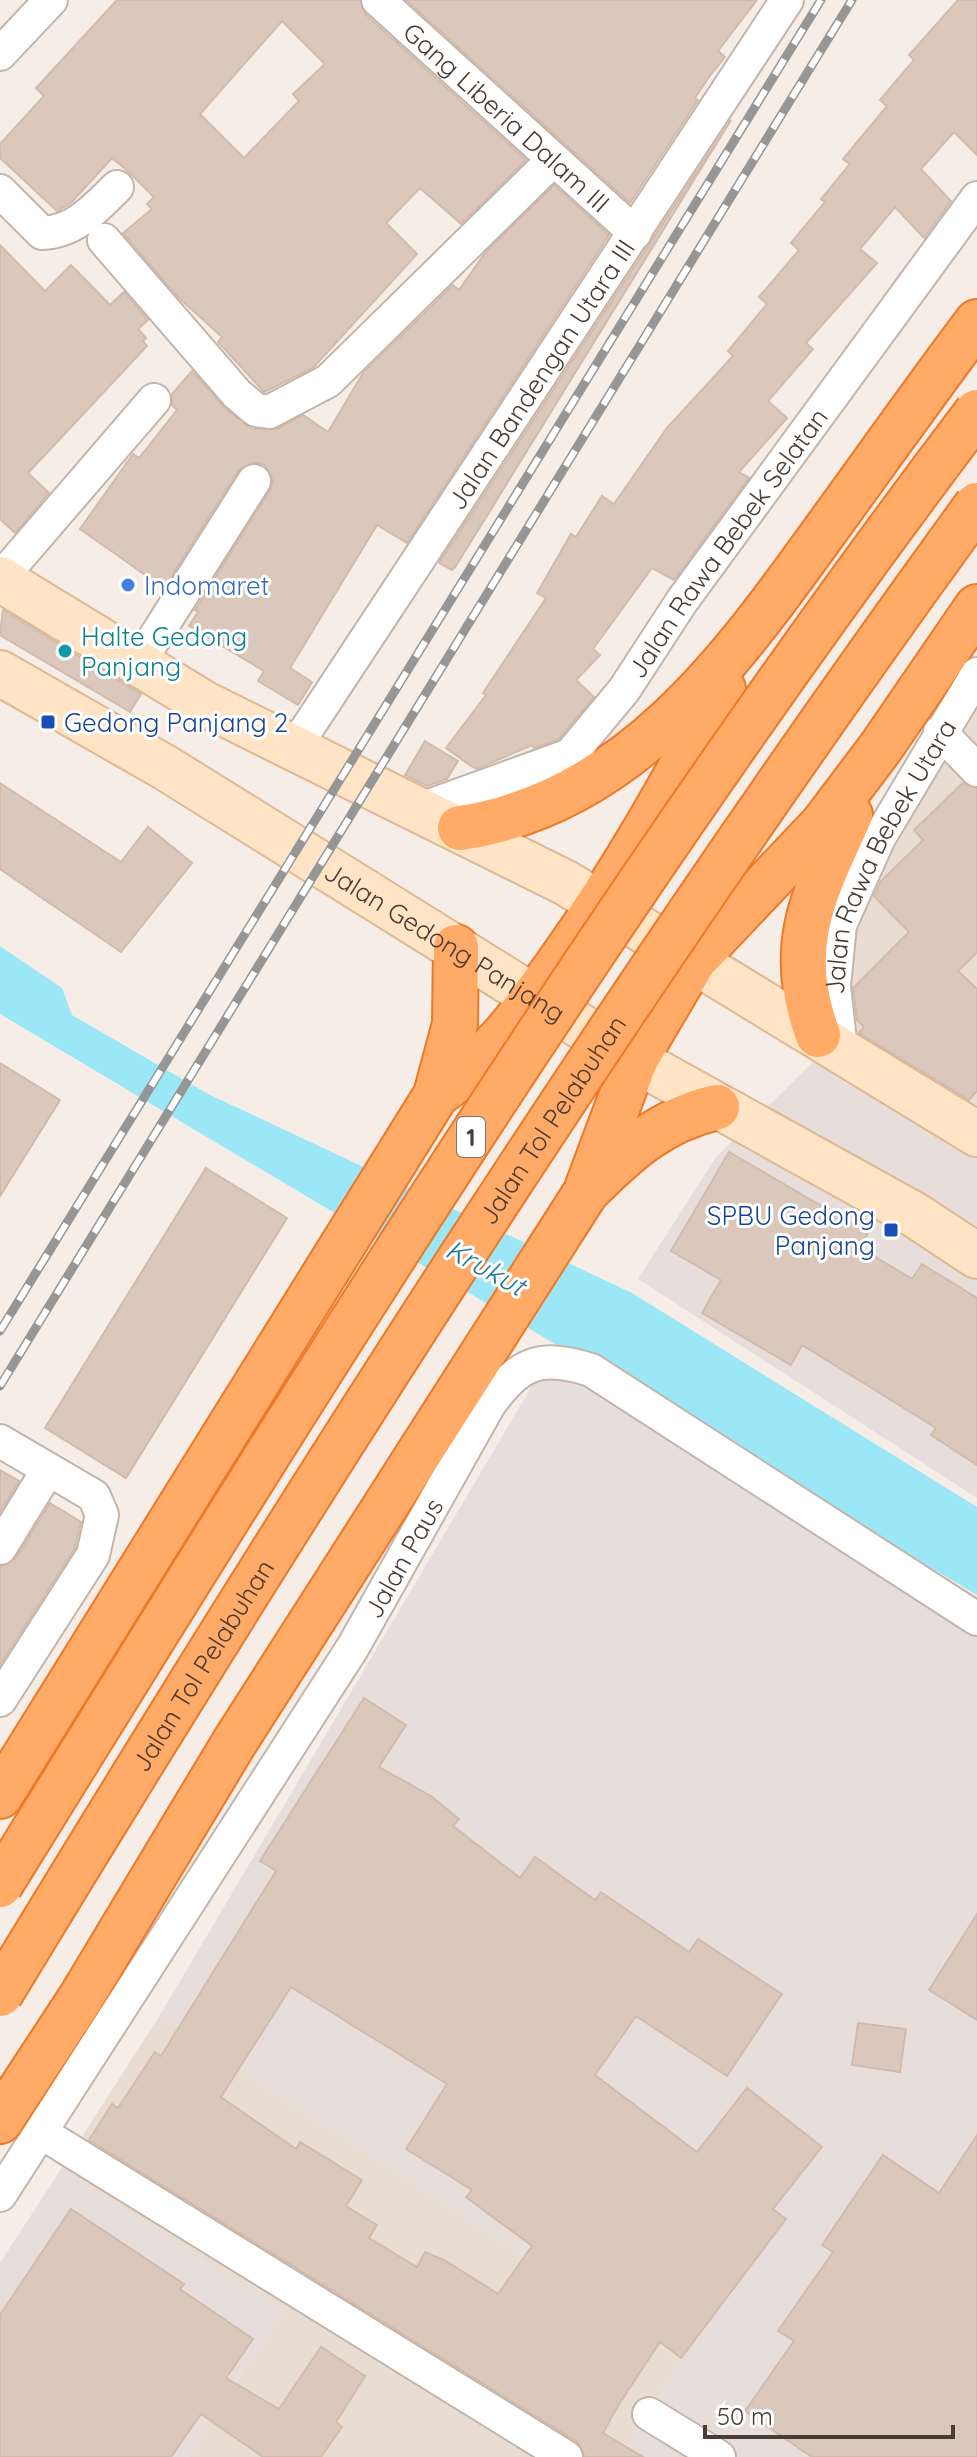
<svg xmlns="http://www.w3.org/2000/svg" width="977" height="2457" viewBox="0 0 977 2457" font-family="Quicksand,sans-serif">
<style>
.residential{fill:#e9ddd3}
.industrial{fill:#e7dedb}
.water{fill:#9ce7f7}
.building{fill:#dac8bd;stroke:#d3bbac;stroke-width:2;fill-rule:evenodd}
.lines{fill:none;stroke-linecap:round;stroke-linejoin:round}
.minor-casing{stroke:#c4b5aa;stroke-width:36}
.secondary-casing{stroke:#ddb893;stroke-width:48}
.motorway-casing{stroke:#ed7827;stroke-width:48}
.minor{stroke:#fff;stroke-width:32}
.secondary{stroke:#ffe4c5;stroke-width:44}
.motorway{stroke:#fa6;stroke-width:44}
.rail-casing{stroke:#969696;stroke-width:9}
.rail{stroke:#fff;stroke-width:6;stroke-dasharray:18;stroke-linecap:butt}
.motorway-bridge-casing{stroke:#ed7827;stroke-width:48;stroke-linecap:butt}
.motorway-bridge{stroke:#fa6;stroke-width:44}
.shop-dot{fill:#3f7fe0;stroke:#fff;stroke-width:3}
.culture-dot{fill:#0f9aa8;stroke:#fff;stroke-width:3}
.transit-dot{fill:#1a4fb4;stroke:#fff;stroke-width:3}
.labels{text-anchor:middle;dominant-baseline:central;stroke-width:6;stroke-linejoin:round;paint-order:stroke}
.shield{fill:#fff;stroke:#7f7671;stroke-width:2}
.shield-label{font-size:24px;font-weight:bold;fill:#483c34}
.street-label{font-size:26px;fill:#483c34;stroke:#fff}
.shop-label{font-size:26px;fill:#366cbe;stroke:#fff;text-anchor:start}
.culture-label{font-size:26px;fill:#0d838f;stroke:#fff;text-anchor:start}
.transit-label{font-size:26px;fill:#164399;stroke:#fff;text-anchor:start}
.water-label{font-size:28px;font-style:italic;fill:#1e7c94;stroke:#fff}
</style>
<rect width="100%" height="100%" fill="#f5ede6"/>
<!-- residential -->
<g class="residential">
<polygon points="977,679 977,1134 841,1036 846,921"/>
<polygon points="160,2015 683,2361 621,2457 187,2457 281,2313 61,2169"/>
</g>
<!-- industrial -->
<g class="industrial">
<polygon points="840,1036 977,1134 977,1498 638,1279 716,1157"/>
<polygon points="555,1347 977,1603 977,2457 621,2457 683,2361 160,2015"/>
<polygon points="61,2169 281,2313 187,2457 0,2457 0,2263"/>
</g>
<!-- water -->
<polygon class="water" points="0,946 62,988 72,1015 208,1094 632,1293 977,1507 977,1595 0,1014"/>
<!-- building -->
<g class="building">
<path d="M117 0H360L365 14 526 160 461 224 420 188 386 223 417 254 313 368 264 392 218 342 222 337 177 296 123 233 152 209 147 204 154 197 130 173 112 158 71 203 57 211 0 158V144L44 96 36 88ZM282 21 325 64 293 94 299 101 244 158 200 114Z"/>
<polygon points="406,0 757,0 718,51 725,57 709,77 695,98 698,100 630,203"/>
<polygon points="958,0 977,0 977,155 954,132 921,169 951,201 924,238 895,207 860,249 877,263 806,343 813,349 768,401 787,418 739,472 749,478 674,580 652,568 593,649 600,655 576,680 594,697 559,739 534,748 532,745 477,769 471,766 446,748 486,695 483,693 546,598 537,593 571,534 576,537 602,496 614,504 667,428 733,356 728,351 767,304 759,297 799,250 791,243 825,202 821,199 850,164 843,159 887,106 880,100 914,60 909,55"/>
<polygon points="731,120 456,566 452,570 439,563"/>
<polygon points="554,185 609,235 407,543 377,525 290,668 312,682 298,705 258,681 264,671 189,626 198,612 195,610 270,490 273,481 265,465 254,462 238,471 164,588 80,529 133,454 139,458 177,410 172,405 172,394 192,371 225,408 252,429 277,429 303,415 328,432 363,373 453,285 459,290 485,253"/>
<polygon points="0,245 45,291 71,265 110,305 124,292 148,320 138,329 146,338 143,341 147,346 28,473 49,493 15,533 0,519"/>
<polygon points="3,610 141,694 130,712 0,635"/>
<polygon points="425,741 458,761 447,779 427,786 405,775"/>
<polygon points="0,783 121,862 148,827 192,863 121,952 0,869"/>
<polygon points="963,783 977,788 977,952 958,971 977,989 977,1091 969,1100 859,1033 864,1027 857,1020 853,988 909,932 874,896 881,881 923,840 914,830"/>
<polygon points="0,1063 60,1100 0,1196"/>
<polygon points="729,1152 868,1233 859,1247 912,1279 922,1264 977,1298 977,1465 931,1435 936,1428 802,1345 791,1365 702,1313 721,1280 671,1251"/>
<polygon points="206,1168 287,1218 126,1478 45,1428"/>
<polygon points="0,1470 19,1481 0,1512"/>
<polygon points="50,1503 81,1522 75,1548 0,1665 0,1567 16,1558"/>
<path d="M364 1698 406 1725 379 1767 431 1796 459 1819 453 1826 520 1878 535 1857 595 1900 601 1892 689 1952 698 1939 782 1994 727 2076 636 2016 595 2075 697 2152 747 2088 822 2147 773 2209 786 2219 681 2358 660 2342 619 2404 603 2433 643 2457H585L576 2441 89 2140 112 2104 118 2108 155 2052 161 2056 276 1871 260 1861ZM291 1987 447 2084 406 2149 472 2190 466 2197 532 2246 498 2294 446 2261 425 2252 417 2267 369 2238 377 2225 346 2206 362 2180 300 2142 296 2149 221 2097Z"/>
<polygon points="977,1914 977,2020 929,1990"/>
<polygon points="858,2023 906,2029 900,2072 852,2065"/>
<polygon points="977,2135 977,2457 812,2457 745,2411 794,2341 778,2331 833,2252 822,2245 883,2155 939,2193"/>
<polygon points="71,2209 184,2284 180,2289 253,2339 226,2378 279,2409 321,2347 365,2376 336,2422 342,2427 321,2457 263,2457 201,2414 171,2457 0,2457 0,2315"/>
</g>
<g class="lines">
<defs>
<g id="minor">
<path id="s1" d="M378 0 635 233"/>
<polyline points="0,54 51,0"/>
<path d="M0 191 42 233C74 232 95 209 117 187"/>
<polyline points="104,240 237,394 256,410 269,412 328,381 553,160"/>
<polyline points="0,579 154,400"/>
<polyline points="138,664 254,481"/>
<polyline points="940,732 977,770"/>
<path id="s2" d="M293 750 787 0"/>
<path id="s3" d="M418 810 570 755 624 690 682 601 977 198"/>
<path id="s4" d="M841 1050 834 986 840 925 879 838 977 674"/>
<polyline points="0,1441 94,1496 102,1515 93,1555 0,1700"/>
<polyline points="0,1548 48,1470"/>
<polyline points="42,2133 566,2457"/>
<path id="s5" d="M0 2195 353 1647 489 1405C519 1362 541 1354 591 1370L977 1619"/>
<polyline points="649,2414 719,2457"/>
</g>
<g id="secondary">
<polyline points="0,579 205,704 566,883 977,1134"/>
<path id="s6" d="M0 673 166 768 635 1060 915 1215 977 1256"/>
</g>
<g id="motorway">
<path d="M460 828C628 804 732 660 824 532 875 462 925 391 977 322"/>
<path d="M818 1035C785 947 814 894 850 815"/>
<path d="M436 1095C497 1052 521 1016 563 957 624 871 674 782 723 689"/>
<polyline points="588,1186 635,1060 694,960 823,824 881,747 977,607"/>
<polyline points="0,1796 436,1095 455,1024 456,947"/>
<path d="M0 2121 80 1999 234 1743 586 1192C626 1152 660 1120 717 1107"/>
</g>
</defs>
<!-- minor casing -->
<use href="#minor" class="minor-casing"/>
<!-- secondary casing -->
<use href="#secondary" class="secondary-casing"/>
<!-- motorway casing -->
<use href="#motorway" class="motorway-casing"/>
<!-- minor -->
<use href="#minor" class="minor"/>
<!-- secondary -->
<use href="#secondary" class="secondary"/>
<!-- motorway -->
<use href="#motorway" class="motorway"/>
<defs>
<g id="rail">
<polyline points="0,1331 821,0"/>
<polyline points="0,1386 852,0"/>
</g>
</defs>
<!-- rail casing -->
<use href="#rail" class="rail-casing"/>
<!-- rail -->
<use href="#rail" class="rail"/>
<defs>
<g id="motorway-bridge">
<path d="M0 1885C310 1384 621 881 977 412"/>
<path id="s7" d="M0 1994C308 1487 627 985 977 505"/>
</g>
</defs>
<!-- motorway-bridge casing -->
<use href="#motorway-bridge" class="motorway-bridge-casing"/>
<!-- motorway-bridge -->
<use href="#motorway-bridge" class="motorway-bridge"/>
</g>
<!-- markers -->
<circle class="shop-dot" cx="128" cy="585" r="8"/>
<circle class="culture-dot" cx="65" cy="651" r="8"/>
<g class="transit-dot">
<rect x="40" y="714" width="16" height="16" rx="4"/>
<rect x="883" y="1222" width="16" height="16" rx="4"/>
</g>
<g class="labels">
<!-- shield labels -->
<rect class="shield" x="457" y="1117" width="28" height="40" rx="6"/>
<g class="shield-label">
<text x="471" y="1137">1</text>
</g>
<!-- street labels -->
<g class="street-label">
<text stroke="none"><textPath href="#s1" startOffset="174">Gang Liberia Dalam III</textPath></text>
<text stroke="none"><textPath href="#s2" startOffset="450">Jalan Bandengan Utara III</textPath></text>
<text stroke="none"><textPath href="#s3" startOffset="426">Jalan Rawa Bebek Selatan</textPath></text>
<text stroke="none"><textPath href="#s4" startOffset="206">Jalan Rawa Bebek Utara</textPath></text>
<text stroke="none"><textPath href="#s6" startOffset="520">Jalan Gedong Panjang</textPath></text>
<text stroke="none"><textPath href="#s7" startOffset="1034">Jalan Tol Pelabuhan</textPath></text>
<text stroke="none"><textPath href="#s5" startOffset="754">Jalan Paus</textPath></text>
<text stroke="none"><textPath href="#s7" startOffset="386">Jalan Tol Pelabuhan</textPath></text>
</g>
<!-- shop labels -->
<g class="shop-label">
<text x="144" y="585">Indomaret</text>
</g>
<!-- culture labels -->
<g class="culture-label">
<text x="81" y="636">Halte Gedong<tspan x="81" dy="30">Panjang</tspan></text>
</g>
<!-- transit labels -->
<g class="transit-label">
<text x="64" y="722">Gedong Panjang 2</text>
<text x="875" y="1215" text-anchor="end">SPBU Gedong<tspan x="875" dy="30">Panjang</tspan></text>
</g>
<!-- water labels -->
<g class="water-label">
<text transform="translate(486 1267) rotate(29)">Krukut</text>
</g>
</g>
<!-- scale -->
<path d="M705 2425v12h248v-12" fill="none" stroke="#483c34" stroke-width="4"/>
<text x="717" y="2425" font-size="24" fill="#483c34" stroke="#ffffff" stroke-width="6" paint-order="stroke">50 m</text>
</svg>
